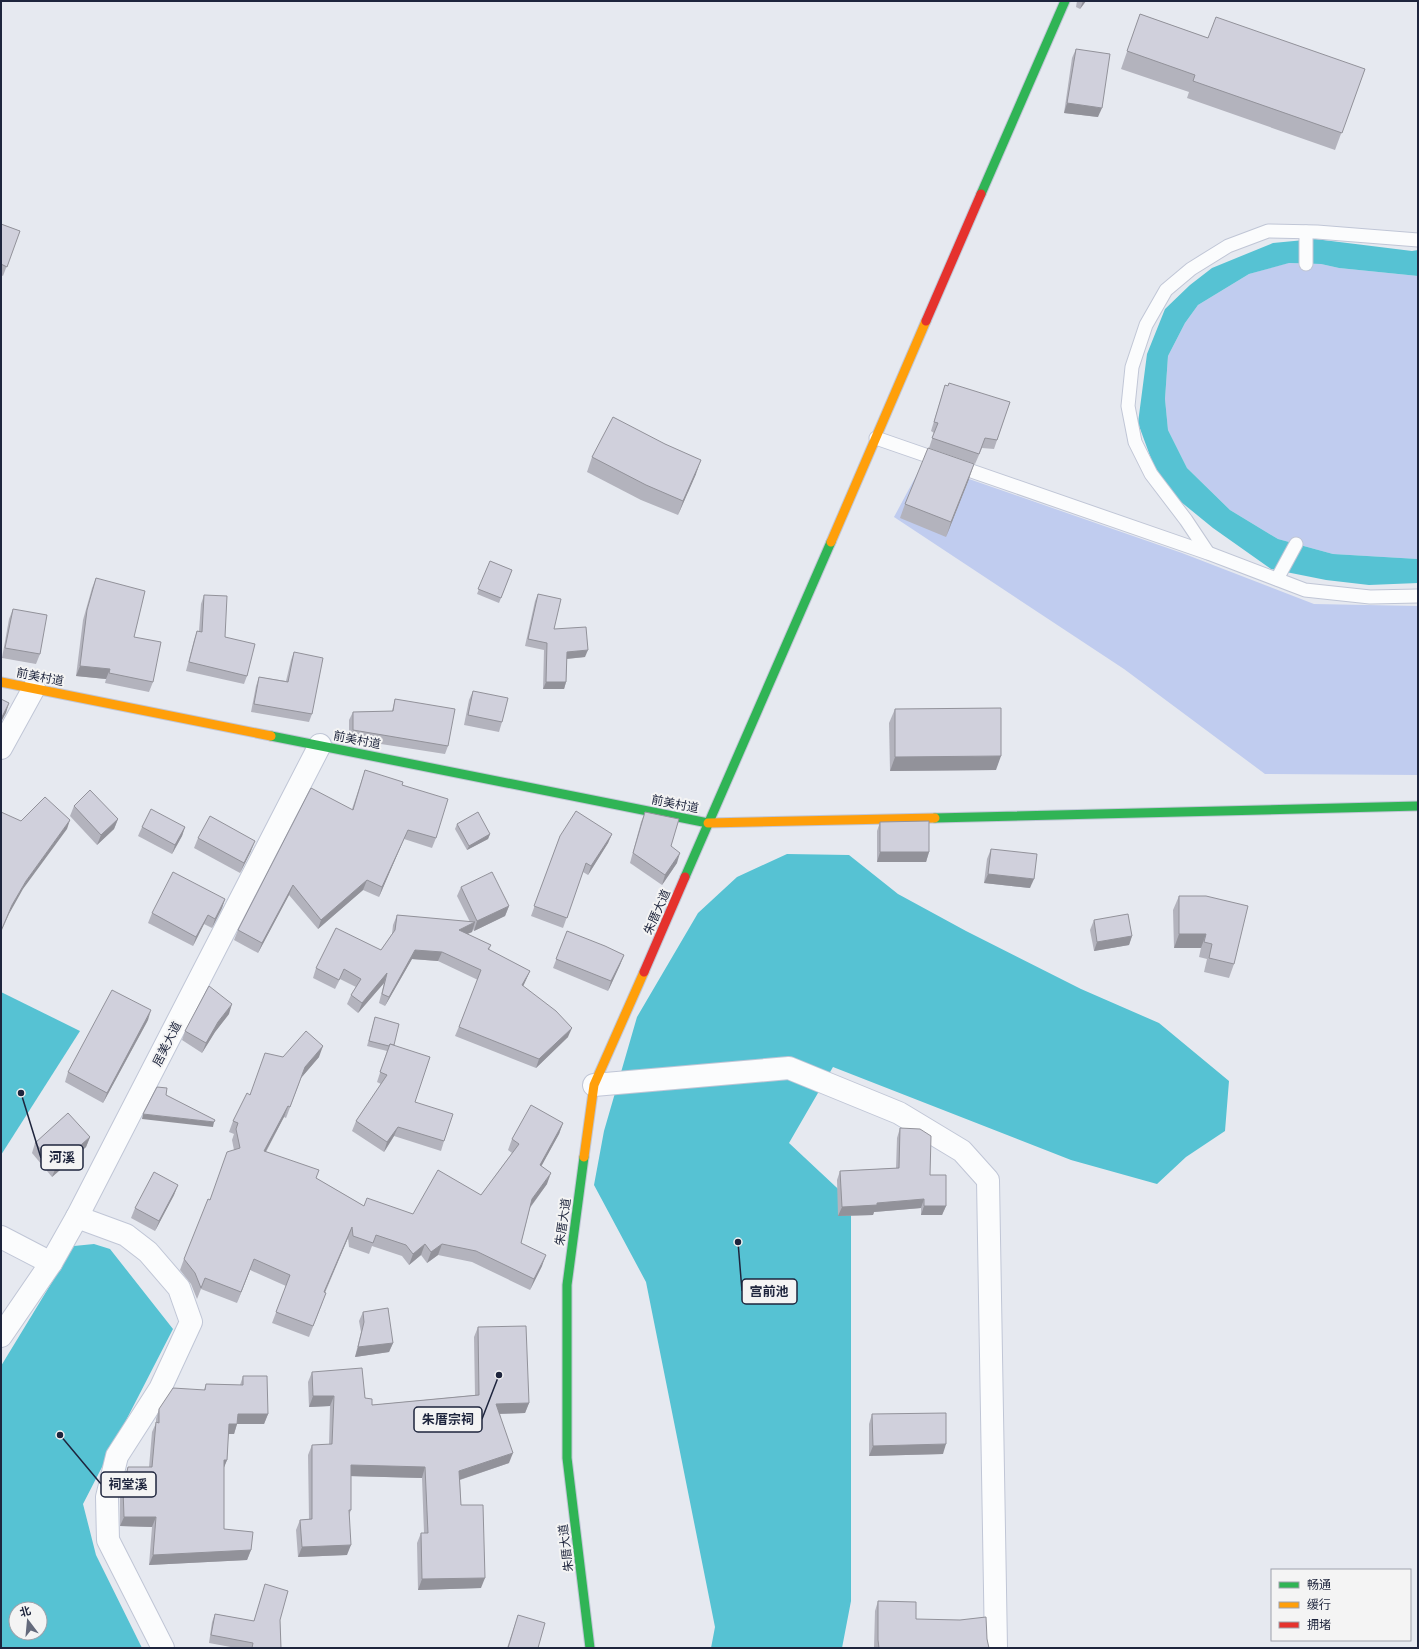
<svg xmlns="http://www.w3.org/2000/svg" width="1419" height="1649" viewBox="0 0 1419 1649" font-family="'DM Sans','Noto Sans SC',sans-serif">
<style>
.green{fill:#c0ccef}
.water{fill:#56c2d3;fill-rule:evenodd}
.lines{fill:none;stroke-linecap:round;stroke-linejoin:round}
.lane-casing{stroke:#c0c6d6;stroke-width:15}
.street-casing{stroke:#c0c6d6;stroke-width:24}
.fast-casing{stroke:#c0c6d6;stroke-width:11}
.slow-casing{stroke:#c0c6d6;stroke-width:11}
.jam-casing{stroke:#c0c6d6;stroke-width:11}
.lane{stroke:#fbfcfd;stroke-width:13}
.street{stroke:#fbfcfd;stroke-width:22}
.fast{stroke:#30b455;stroke-width:9}
.slow{stroke:#ff9f0a;stroke-width:9}
.jam{stroke:#e5322d;stroke-width:9}
.wall{fill:#b3b3bd}
.shaded-wall{fill:#92929a}
.building{fill:#d0d0dc;stroke:#92929a}
.labels{text-anchor:middle;dominant-baseline:central;stroke-width:4;stroke-linejoin:round;paint-order:stroke}
.street-label{font-size:12px;fill:#1e253d;stroke:#f4f4f4}
.leader{fill:none;stroke:#1e253d;stroke-width:1.5}
.callout-dot{fill:#1e253d;stroke:#f4f4f4;stroke-width:1.5}
.callout{fill:#f4f4f4;stroke:#1e253d;stroke-width:1.5}
.callout-label{font-size:13px;text-anchor:middle;font-weight:bold;fill:#1e253d}
</style>
<rect width="100%" height="100%" fill="#e6e9f0"/>
<!-- green -->
<g class="green">
<polygon points="1288,263 1321,264 1339,268 1418,276 1418,559 1333,554 1278,539 1230,510 1187,468 1168,430 1165,399 1168,356 1185,323 1198,305 1249,274"/>
<polygon points="923,463 1182,553 1314,604 1418,606 1418,775 1265,774 1124,669 894,517"/>
</g>
<!-- water -->
<g class="water">
<polygon points="1315,239 1412,251 1418,250 1418,276 1339,268 1321,264 1289,263 1249,274 1198,305 1185,323 1168,356 1165,399 1168,430 1187,468 1230,510 1278,539 1333,554 1418,559 1418,583 1369,585 1326,580 1271,569 1213,528 1175,497 1153,464 1138,423 1147,354 1165,309 1190,285 1212,268 1273,243"/>
<polygon points="787,854 849,855 898,894 966,931 1081,989 1159,1023 1229,1081 1225,1131 1186,1157 1157,1184 1071,1160 833,1067 789,1143 851,1201 851,1601 842,1648 711,1648 715,1627 646,1282 594,1185 604,1131 637,1017 698,913 737,877"/>
<polygon points="1,992 80,1031 1,1155"/>
<path d="M94 1244 110 1249 173 1329 83 1504 96 1555 142 1648H1V1366L74 1246ZM16 1609H40V1633H16Z"/>
</g>
<g class="lines">
<defs>
<g id="lane">
<polyline points="1306,232 1306,264"/>
<polyline points="876,438 1208,553 1305,590 1370,597 1418,596"/>
<polyline points="1208,553 1186,520 1151,474 1135,442 1128,406 1132,367 1146,325 1166,290 1191,269 1228,246 1268,231 1317,232 1418,240"/>
<polyline points="1277,579 1296,544"/>
</g>
<g id="street">
<polyline points="1,748 34,688"/>
<polyline points="594,1085 789,1068 899,1113 962,1151 988,1180 996,1648"/>
<polyline points="77,1217 126,1235 148,1252 179,1288 191,1322 160,1389 117,1456 107,1497 108,1540 163,1648"/>
<polyline points="1,1237 51,1263"/>
<polyline points="1,1336 51,1263 77,1217 320,745"/>
</g>
<g id="fast">
<polyline points="981,194 1065,1"/>
<polyline points="271,736 708,823"/>
<polyline points="935,818 1418,806"/>
<polyline points="685,877 831,542"/>
<polyline points="584,1157 567,1285 567,1458 590,1648"/>
</g>
<g id="slow">
<polyline points="831,542 926,321"/>
<polyline points="1,682 271,736"/>
<polyline points="708,823 935,818"/>
<polyline points="584,1157 594,1085 644,972"/>
</g>
<g id="jam">
<polyline points="926,321 981,194"/>
<polyline points="644,972 685,877"/>
</g>
</defs>
<!-- lane casing -->
<use href="#lane" class="lane-casing"/>
<!-- street casing -->
<use href="#street" class="street-casing"/>
<!-- fast casing -->
<use href="#fast" class="fast-casing"/>
<!-- slow casing -->
<use href="#slow" class="slow-casing"/>
<!-- jam casing -->
<use href="#jam" class="jam-casing"/>
<!-- lane -->
<use href="#lane" class="lane"/>
<!-- street -->
<use href="#street" class="street"/>
<!-- fast -->
<use href="#fast" class="fast"/>
<!-- slow -->
<use href="#slow" class="slow"/>
<!-- jam -->
<use href="#jam" class="jam"/>
</g>
<!-- wall -->
<g class="wall">
<polygon points="1077,1 1086,1 1080,9 1076,7"/>
<polygon points="1140,14 1208,38 1365,69 1335,150 1187,98 1189,92 1121,69"/>
<polygon points="1076,49 1098,117 1064,113 1072,58"/>
<polygon points="1,224 20,231 3,276 1,275"/>
<polygon points="945,385 1010,402 994,449 982,448 975,464 929,448 934,433 931,431"/>
<polygon points="665,444 696,474 678,515 641,500 587,472 592,457"/>
<polygon points="969,479 946,537 900,518 905,504"/>
<polygon points="490,561 512,570 499,603 477,594"/>
<polygon points="96,578 134,637 153,682 149,692 105,683 106,679 76,676 83,620 92,588"/>
<polygon points="538,594 554,629 585,657 567,659 566,682 564,689 543,689 544,650 525,646 535,601"/>
<polygon points="204,595 225,637 247,676 244,684 186,671 194,640 197,631 199,631 201,604"/>
<polygon points="13,609 40,654 36,664 2,658 9,619"/>
<polygon points="294,652 312,714 309,722 251,712 256,686 259,677 286,681 291,660"/>
<polygon points="473,691 502,722 499,732 464,725 469,700"/>
<polygon points="395,699 448,746 445,754 349,739 349,720 353,712 392,711"/>
<polygon points="895,709 996,770 890,771 889,723"/>
<polygon points="365,770 402,785 436,838 432,848 404,839 379,897 363,890 318,929 289,895 258,953 234,940 238,930 352,809"/>
<polygon points="74,806 118,819 114,829 97,845 70,816"/>
<polygon points="645,812 671,846 677,863 662,885 630,863 641,822"/>
<polygon points="880,822 929,852 926,862 877,862 877,831"/>
<polygon points="457,824 490,834 488,839 467,850 455,829"/>
<polygon points="142,827 185,827 182,836 172,854 138,836"/>
<polygon points="612,834 608,843 588,875 583,872 563,928 531,916 560,836"/>
<polygon points="198,838 251,851 240,873 194,848"/>
<polygon points="991,849 1030,888 984,883 987,859"/>
<polygon points="461,887 509,906 505,916 474,931 473,929 472,932 467,934 491,945 489,950 530,971 523,986 568,1037 536,1068 455,1036 478,980 438,961 412,959 385,1006 379,1003 384,983 358,1013 347,1004 351,995 356,987 340,979 335,989 313,978 316,968 381,950 392,934 393,925 397,915 470,922 457,896"/>
<polygon points="1179,896 1234,964 1229,978 1204,972 1207,959 1199,957 1201,948 1174,948 1173,910"/>
<polygon points="225,899 222,908 212,928 204,924 193,946 148,923 152,913"/>
<polygon points="1094,920 1132,936 1129,945 1094,951 1090,930"/>
<polygon points="567,931 624,955 620,965 608,991 553,968"/>
<polygon points="229,1014 215,1032 202,1053 182,1040 185,1031"/>
<polygon points="375,1017 394,1045 415,1102 444,1141 441,1151 394,1136 384,1152 352,1131 356,1121 381,1084 377,1082 387,1051 367,1046"/>
<polygon points="148,1020 103,1103 65,1082 68,1072"/>
<polygon points="283,1057 319,1057 301,1078 286,1118 284,1117 266,1152 316,1178 364,1206 413,1214 481,1195 512,1153 508,1150 512,1139 563,1123 559,1134 541,1166 547,1184 530,1208 521,1243 542,1266 530,1290 472,1262 438,1255 427,1263 421,1255 409,1265 402,1256 372,1246 369,1254 349,1247 348,1238 325,1293 322,1304 309,1337 272,1323 286,1286 250,1270 237,1303 201,1289 197,1299 191,1284 180,1270 184,1259 210,1200 234,1150 232,1140 234,1134 229,1132 233,1121 250,1094"/>
<polygon points="900,1128 930,1175 946,1206 942,1215 921,1215 921,1208 874,1212 873,1215 838,1216 837,1180 840,1171 896,1168 897,1138"/>
<polygon points="90,1137 86,1147 52,1177 32,1153 35,1143"/>
<polygon points="178,1185 174,1195 155,1231 131,1218 135,1208"/>
<polygon points="363,1312 393,1343 389,1352 355,1357 361,1332 359,1321"/>
<polygon points="478,1327 529,1403 525,1413 500,1414 509,1463 460,1480 461,1505 481,1588 418,1590 417,1543 421,1533 424,1533 422,1478 351,1476 351,1510 349,1515 347,1555 298,1557 296,1530 300,1520 309,1519 308,1455 312,1445 329,1445 330,1406 309,1407 308,1382 312,1372 365,1398 372,1405 475,1395 474,1337"/>
<polygon points="243,1376 268,1414 264,1424 237,1424 234,1434 228,1434 227,1460 224,1467 224,1529 251,1550 247,1560 149,1565 152,1527 120,1526 120,1498 125,1477 128,1467 149,1467 152,1432 156,1423 156,1419 159,1409 204,1390 206,1384 240,1385"/>
<polygon points="872,1414 943,1454 869,1456 869,1424"/>
<polygon points="265,1584 280,1620 281,1648 236,1648 209,1643 212,1622 215,1614 254,1621"/>
<polygon points="878,1601 916,1619 987,1639 989,1648 874,1648 875,1611"/>
<polygon points="518,1615 538,1648 507,1648"/>
</g>
<!-- shaded-wall -->
<g class="shaded-wall">
<polygon points="1083,1 1086,1 1080,9"/>
<polygon points="1067,103 1102,108 1098,117 1064,113"/>
<polygon points="701,460 696,474 678,515 683,501"/>
<polygon points="974,464 969,479 946,537 951,522"/>
<polygon points="588,650 585,657 565,659 567,652"/>
<polygon points="80,666 110,669 106,679 76,676"/>
<polygon points="546,682 566,682 564,689 543,689"/>
<polygon points="9,703 6,713 1,722 1,719"/>
<polygon points="1001,756 996,770 890,771 895,757"/>
<polygon points="118,819 114,829 97,845 101,835"/>
<polygon points="70,820 67,829 23,889 9,914 1,932 12,905 26,881"/>
<polygon points="185,827 182,836 172,854 175,845"/>
<polygon points="408,830 404,839 379,897 382,887"/>
<polygon points="490,834 488,839 467,850 469,846"/>
<polygon points="612,834 608,843 588,875 591,866"/>
<polygon points="255,841 251,851 240,873 244,863"/>
<polygon points="880,852 929,852 926,862 877,862"/>
<polygon points="680,853 677,863 662,885 665,875"/>
<polygon points="988,874 1034,879 1030,888 984,883"/>
<polygon points="367,880 363,890 318,929 321,920"/>
<polygon points="293,885 289,895 258,953 262,943"/>
<polygon points="225,899 222,908 212,928 215,919"/>
<polygon points="509,906 505,916 474,931 477,921"/>
<polygon points="208,915 204,924 193,946 196,937"/>
<polygon points="475,922 472,932 456,939 459,930"/>
<polygon points="1179,934 1206,934 1201,948 1174,948"/>
<polygon points="1132,936 1129,945 1094,951 1097,942"/>
<polygon points="415,950 442,952 438,961 412,959 385,1006 389,997"/>
<polygon points="624,955 620,965 608,991 611,981"/>
<polygon points="530,971 526,980 519,995 522,985"/>
<polygon points="387,973 384,983 358,1013 362,1003"/>
<polygon points="232,1004 229,1014 215,1032 202,1053 206,1043 218,1022"/>
<polygon points="151,1010 148,1020 103,1103 107,1093"/>
<polygon points="572,1028 568,1037 536,1068 539,1059"/>
<polygon points="323,1046 319,1057 301,1078 286,1118 305,1067"/>
<polygon points="288,1106 284,1117 260,1162 264,1151"/>
<polygon points="143,1114 214,1122 213,1127 142,1119"/>
<polygon points="563,1123 559,1134 536,1176 540,1165"/>
<polygon points="398,1127 394,1136 384,1152 387,1142"/>
<polygon points="90,1137 86,1147 52,1177 56,1167"/>
<polygon points="551,1173 547,1184 528,1210 532,1199"/>
<polygon points="178,1185 174,1195 155,1231 159,1221"/>
<polygon points="924,1199 921,1208 874,1212 873,1215 838,1216 842,1207 877,1203"/>
<polygon points="924,1206 946,1206 942,1215 921,1215"/>
<polygon points="352,1227 348,1238 320,1303 324,1292"/>
<polygon points="425,1244 421,1255 409,1265 413,1254"/>
<polygon points="442,1244 438,1255 427,1263 431,1252"/>
<polygon points="546,1255 542,1266 530,1290 534,1279"/>
<polygon points="254,1259 250,1270 237,1303 241,1292"/>
<polygon points="393,1343 389,1352 355,1357 358,1347"/>
<polygon points="313,1396 334,1396 330,1406 309,1407"/>
<polygon points="529,1403 525,1413 493,1414 496,1404"/>
<polygon points="238,1414 268,1414 264,1424 234,1424"/>
<polygon points="229,1424 237,1424 234,1434 225,1434"/>
<polygon points="946,1444 943,1454 869,1456 873,1446"/>
<polygon points="513,1453 509,1463 456,1481 459,1471"/>
<polygon points="224,1460 227,1460 223,1470"/>
<polygon points="351,1465 425,1467 422,1478 347,1476"/>
<polygon points="124,1517 156,1517 152,1527 120,1526"/>
<polygon points="351,1545 347,1555 298,1557 302,1547"/>
<polygon points="251,1550 247,1560 149,1565 153,1555"/>
<polygon points="485,1578 481,1588 418,1590 422,1579"/>
</g>
<!-- building -->
<g class="building">
<polygon points="1140,14 1208,38 1216,17 1365,69 1342,133 1193,81 1195,75 1127,51"/>
<polygon points="1076,49 1110,54 1102,108 1067,103"/>
<polygon points="1,224 20,231 7,267 1,264"/>
<polygon points="949,383 1010,402 997,440 985,438 979,454 932,438 938,423 934,422 945,385 948,386"/>
<polygon points="613,417 665,444 701,460 683,501 646,485 592,457"/>
<polygon points="928,448 974,464 951,522 905,504"/>
<polygon points="490,561 512,570 501,598 478,589"/>
<polygon points="96,578 145,591 134,637 161,642 153,682 109,673 110,669 80,666 87,610"/>
<polygon points="538,594 561,599 554,629 586,627 588,650 567,652 566,682 546,682 547,643 528,639"/>
<polygon points="204,595 227,596 225,637 255,644 247,676 189,662 197,631 202,632"/>
<polygon points="13,609 47,615 40,654 5,648"/>
<polygon points="294,652 323,658 312,714 254,704 259,677 288,682"/>
<polygon points="473,691 508,698 502,722 468,715"/>
<polygon points="1,699 9,703 1,719"/>
<polygon points="395,699 455,709 448,746 353,730 353,712 393,711"/>
<polygon points="1001,708 1001,756 895,757 895,709"/>
<polygon points="365,770 403,782 402,785 448,799 436,838 408,830 382,887 367,880 321,920 293,885 262,943 238,930 311,788 353,810"/>
<polygon points="90,790 118,819 101,835 74,806"/>
<polygon points="45,797 70,820 26,881 12,905 1,931 1,812 21,821"/>
<polygon points="151,809 185,827 175,845 142,827"/>
<polygon points="576,811 612,834 591,866 586,863 567,918 534,906 560,836"/>
<polygon points="478,812 490,834 469,846 457,824"/>
<polygon points="645,812 679,819 671,846 680,853 665,875 633,853"/>
<polygon points="210,816 255,841 244,863 198,838"/>
<polygon points="929,821 929,852 880,852 880,822"/>
<polygon points="991,849 1037,854 1034,879 988,874"/>
<polygon points="173,872 225,899 215,919 208,915 196,937 152,913"/>
<polygon points="492,872 509,906 477,921 461,887"/>
<polygon points="1179,896 1206,896 1248,906 1234,964 1209,958 1212,944 1204,942 1206,934 1179,934"/>
<polygon points="1128,914 1132,936 1097,942 1094,920"/>
<polygon points="397,915 475,922 459,930 491,945 488,949 530,971 522,985 556,1011 572,1028 539,1059 459,1027 481,970 442,952 415,950 389,997 382,994 387,973 362,1003 351,995 361,979 344,969 339,980 316,968 336,928 381,950 395,930"/>
<polygon points="567,931 605,946 624,955 611,981 556,959"/>
<polygon points="209,986 232,1004 218,1022 206,1043 185,1031"/>
<polygon points="112,990 151,1010 107,1093 68,1072"/>
<polygon points="375,1017 399,1024 394,1045 390,1044 389,1046 369,1041"/>
<polygon points="306,1031 323,1046 305,1067 290,1107 288,1106 264,1151 319,1170 316,1178 364,1206 367,1198 413,1214 438,1170 481,1195 519,1144 512,1139 531,1105 563,1123 540,1165 551,1173 532,1199 521,1243 546,1255 534,1279 476,1251 442,1244 431,1252 425,1244 413,1254 406,1245 376,1235 373,1243 353,1236 352,1227 324,1292 326,1293 313,1326 276,1312 290,1275 254,1259 241,1292 205,1278 201,1288 195,1273 184,1259 208,1199 210,1200 227,1152 240,1148 236,1129 238,1123 233,1121 247,1093 250,1095 265,1053 283,1057"/>
<polygon points="390,1044 430,1057 415,1102 453,1114 444,1141 398,1127 387,1142 356,1121 387,1075 380,1072"/>
<polygon points="157,1087 167,1088 166,1095 215,1120 214,1122 143,1114"/>
<polygon points="68,1113 90,1137 56,1167 35,1143"/>
<polygon points="900,1128 920,1129 931,1136 930,1175 946,1175 946,1206 924,1206 924,1199 877,1203 877,1205 842,1207 840,1171 899,1168"/>
<polygon points="154,1172 178,1185 159,1221 135,1208"/>
<polygon points="388,1308 393,1343 358,1347 364,1322 363,1312"/>
<polygon points="526,1326 529,1403 496,1404 513,1453 459,1471 461,1505 483,1505 485,1578 422,1579 421,1533 428,1533 425,1467 351,1465 351,1510 349,1510 351,1545 302,1547 300,1520 312,1519 312,1445 332,1444 334,1396 313,1396 312,1372 362,1368 365,1398 372,1399 372,1405 479,1395 478,1327"/>
<polygon points="243,1376 267,1376 268,1414 238,1414 237,1424 229,1424 227,1460 224,1460 224,1529 253,1532 251,1550 153,1555 156,1517 124,1517 123,1489 128,1467 152,1467 156,1422 159,1423 159,1409 173,1388 205,1390 206,1384 243,1385"/>
<polygon points="946,1413 946,1444 873,1446 872,1414"/>
<polygon points="265,1584 288,1591 280,1620 281,1648 252,1648 253,1643 211,1635 215,1614 254,1621"/>
<polygon points="878,1601 916,1602 916,1619 960,1620 986,1617 987,1639 989,1648 879,1648 878,1640"/>
<polygon points="518,1615 545,1623 538,1648 508,1648"/>
</g>
<g class="labels">
<!-- street labels -->
<g class="street-label">
<text transform="translate(40 677) rotate(11)">前美村道</text>
<text transform="translate(357 740) rotate(11)">前美村道</text>
<text transform="translate(675 804) rotate(11)">前美村道</text>
<text transform="translate(657 912) rotate(-66)">朱厝大道</text>
<text transform="translate(167 1044) rotate(-63)">居美大道</text>
<text transform="translate(563 1222) rotate(-82)">朱厝大道</text>
<text transform="translate(566 1548) rotate(-97)">朱厝大道</text>
</g>
</g>
<!-- callouts -->
<path class="leader" d="M21 1093L41 1158M738 1242L742 1291M499 1375L482 1419M60 1435L101 1484"/>
<g class="callout-dot">
<circle cx="21" cy="1093" r="4"/>
<circle cx="738" cy="1242" r="4"/>
<circle cx="499" cy="1375" r="4"/>
<circle cx="60" cy="1435" r="4"/>
</g>
<g class="callout">
<rect x="41" y="1145" width="42" height="25" rx="4"/>
<rect x="742" y="1279" width="55" height="25" rx="4"/>
<rect x="414" y="1407" width="68" height="25" rx="4"/>
<rect x="101" y="1472" width="55" height="25" rx="4"/>
</g>
<g class="callout-label">
<text x="62" y="1162">河溪</text>
<text x="769" y="1296">宫前池</text>
<text x="448" y="1424">朱厝宗祠</text>
<text x="128" y="1489">祠堂溪</text>
</g>
<!-- border -->
<rect width="1419" height="1649" fill="none" stroke="#1e253d" stroke-width="4"/>
<!-- legend -->
<rect x="1271" y="1569" width="140" height="72" fill="#f4f4f4" stroke="#9ea1ab"/>
<rect x="1279" y="1582" width="20" height="6" fill="#30b455" stroke="#9ea1ab"/>
<text x="1307" y="1589" font-size="12" fill="#1e253d">畅通</text>
<rect x="1279" y="1602" width="20" height="6" fill="#ff9f0a" stroke="#9ea1ab"/>
<text x="1307" y="1609" font-size="12" fill="#1e253d">缓行</text>
<rect x="1279" y="1622" width="20" height="6" fill="#e5322d" stroke="#9ea1ab"/>
<text x="1307" y="1629" font-size="12" fill="#1e253d">拥堵</text>
<!-- north arrow -->
<g transform="translate(28 1621) rotate(344)"><circle r="19" fill="#f4f4f4" stroke="#9ea1ab"/>
<path d="M0-3L7 15L0 10L-7 15Z" fill="#646a7c"/>
<text y="-6" font-size="11" font-weight="bold" text-anchor="middle" fill="#1e253d">北</text>
</g>
</svg>
